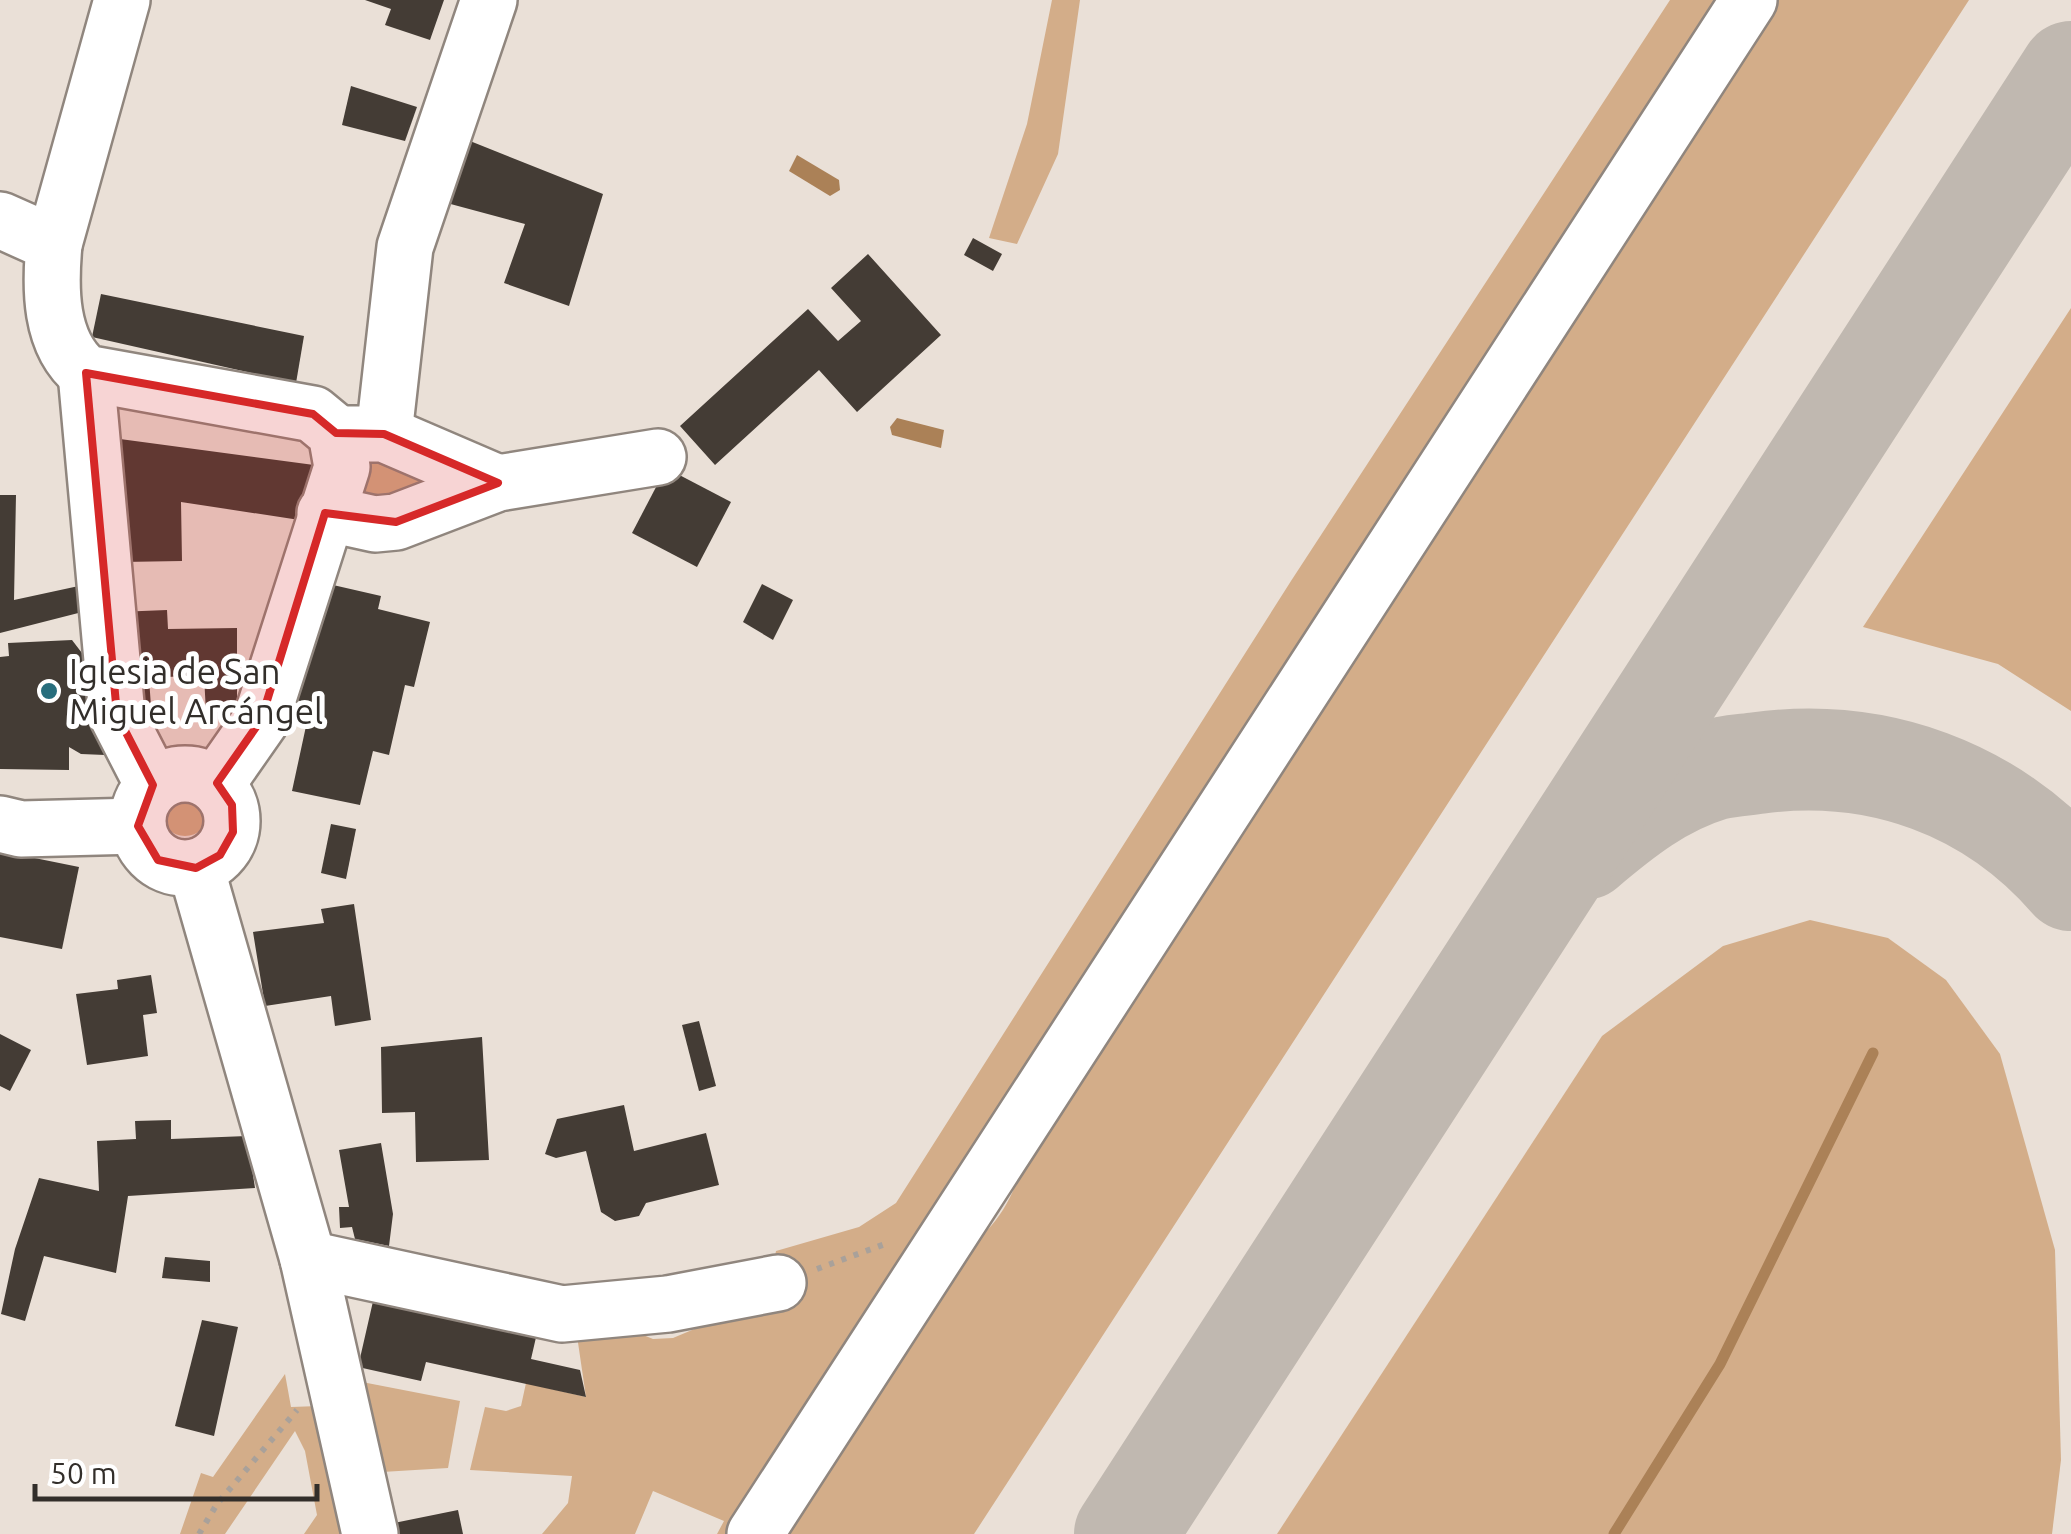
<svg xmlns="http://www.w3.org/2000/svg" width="2071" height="1534" viewBox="0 0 2071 1534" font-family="Ubuntu,sans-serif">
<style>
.green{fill:#d3ad89}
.water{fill:#ab8157}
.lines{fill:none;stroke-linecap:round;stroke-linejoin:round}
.stream{stroke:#ab8157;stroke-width:11}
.taxiway{stroke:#c0b8b0;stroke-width:102}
.building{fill:#443c35}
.minor-casing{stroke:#90867e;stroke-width:60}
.path{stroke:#a9a19a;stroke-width:6;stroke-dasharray:5 8;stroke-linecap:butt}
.minor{stroke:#fff;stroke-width:55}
.marked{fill:#d62828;fill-opacity:0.2;stroke:#d62828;stroke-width:8;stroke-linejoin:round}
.poi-dot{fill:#286e7d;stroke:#fff;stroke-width:4}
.labels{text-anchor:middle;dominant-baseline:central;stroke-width:10;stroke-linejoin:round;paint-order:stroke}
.poi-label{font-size:35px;fill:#322e2a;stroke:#fff;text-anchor:start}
</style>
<rect width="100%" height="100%" fill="#eae0d7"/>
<!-- green -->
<g class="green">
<polygon points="1052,0 1080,0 1058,154 1017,244 989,238 1027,124"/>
<polygon points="1670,0 1736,0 743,1534 717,1534 724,1521 653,1491 635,1534 542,1534 568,1503 572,1476 470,1470 485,1407 506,1411 521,1406 526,1383 586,1397 576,1329 626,1328 653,1339 673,1338 766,1299 776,1251 859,1227 896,1203 1291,581"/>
<path d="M1763 0H1969L974 1534H767L942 1267C1003 1226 1016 1198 1032 1127L1613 231 1647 209 1696 135 1709 84Z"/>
<polygon points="2071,308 2071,711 1998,664 1863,627"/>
<polygon points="382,458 451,486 369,503 359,491 366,461"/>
<circle cx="185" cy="812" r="24"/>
<polygon points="1810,920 1888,938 1946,980 2000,1054 2055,1250 2061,1460 2052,1534 1277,1534 1602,1036 1723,946"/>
<polygon points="285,1374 291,1407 319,1406 353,1534 304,1534 317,1515 305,1451 295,1431 225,1534 180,1534 201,1473 213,1477"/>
<polygon points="362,1382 460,1401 448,1468 382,1472"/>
</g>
<!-- water -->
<g class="water">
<polygon points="797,155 839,180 840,190 830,196 789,171"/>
<polygon points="897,418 944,430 941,448 892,435 890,427"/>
</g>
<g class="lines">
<!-- stream -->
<polyline class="stream" points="1614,1534 1720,1364 1873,1053"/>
<!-- taxiway -->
<g class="taxiway">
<path d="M1584 849C1623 816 1662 785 1712 770 1726 766 1743 765 1758 763 1878 747 1991 788 2071 880"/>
<polyline points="1125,1534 2071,72"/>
</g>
</g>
<!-- building -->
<g class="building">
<polygon points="365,0 444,0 430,40 385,25 391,9"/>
<polygon points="351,86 417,107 405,141 342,125"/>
<polygon points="455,135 603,194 569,306 504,283 525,224 432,199"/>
<polygon points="973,238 1002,254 993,271 964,255"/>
<polygon points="868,254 941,335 857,412 819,370 715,465 680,426 808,309 838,341 861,321 831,288"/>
<polygon points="101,294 304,336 296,383 92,337"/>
<polygon points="120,439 314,465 306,521 181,502 182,561 122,562"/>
<polygon points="666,468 731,502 697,567 632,533"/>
<polygon points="0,495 16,495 14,600 88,584 94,609 0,633"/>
<polygon points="320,582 381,596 378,609 430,622 414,687 405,685 389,755 373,751 360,805 292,791 311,703 295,700"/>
<polygon points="762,584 793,600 773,640 743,622"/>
<polygon points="167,610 168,629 237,628 237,711 206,713 204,675 149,678 152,721 127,723 117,612"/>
<polygon points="72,640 98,674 117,732 105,755 81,754 69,747 69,770 0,769 0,657 9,656 8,643"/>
<polygon points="331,824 356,829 346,879 321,873"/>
<polygon points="0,851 79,867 62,949 0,937"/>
<polygon points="354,904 371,1020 335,1026 331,996 265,1006 253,932 324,923 321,909"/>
<polygon points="151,975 157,1013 143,1015 148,1056 87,1065 76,994 118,989 117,980"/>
<polygon points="699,1021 716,1086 699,1091 682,1025"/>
<polygon points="0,1034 31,1050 10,1091 0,1086"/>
<polygon points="482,1037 489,1160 416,1162 415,1112 382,1113 381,1047"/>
<polygon points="624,1105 634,1151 706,1133 719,1185 646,1203 639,1216 615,1221 601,1212 586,1151 556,1158 545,1154 557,1119"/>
<polygon points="171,1120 171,1139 247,1136 255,1188 128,1196 116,1273 44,1256 25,1321 1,1314 15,1249 39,1178 99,1191 97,1141 136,1139 135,1121"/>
<polygon points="381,1143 393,1214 389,1246 355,1239 352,1227 340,1228 339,1207 349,1207 339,1150"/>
<polygon points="165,1257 210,1261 210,1282 162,1278"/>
<polygon points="374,1297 537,1333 531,1359 580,1370 586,1397 426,1362 421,1381 358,1367"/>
<polygon points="202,1320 238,1327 214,1436 175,1426"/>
<polygon points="458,1510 463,1534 391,1534 389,1524"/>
</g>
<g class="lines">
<defs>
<g id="minor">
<path d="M0 220 54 244C50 287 49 343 86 373L313 414 336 433 342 467 261 720 217 783"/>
<polyline points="54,244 122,0"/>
<polyline points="86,373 117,715 153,785"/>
<polyline points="346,434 384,434 498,483"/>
<polyline points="384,434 405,247 489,0"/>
<polyline points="325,513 375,524 396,522 498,483 658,457"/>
<circle cx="185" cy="821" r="47"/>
<polyline points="0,824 21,829 138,826"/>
<polyline points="196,868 308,1259 370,1534"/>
<polyline points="308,1259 562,1314 668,1304 778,1283"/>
<polyline points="755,1534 1749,0"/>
</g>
</defs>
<!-- minor casing -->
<use href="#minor" class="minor-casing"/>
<!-- path -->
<g class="path">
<polyline points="817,1269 885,1244"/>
<polyline points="199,1534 217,1504 297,1410"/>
</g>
<!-- minor -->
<use href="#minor" class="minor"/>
</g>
<!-- marked area -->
<path class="marked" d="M86 373 313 414 336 433 384 434 498 483 396 522 325 513 261 720 217 783 232 805 233 832 220 855 196 868 158 860 138 826 153 785 117 715Z"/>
<!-- markers -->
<circle class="poi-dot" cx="49" cy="691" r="10"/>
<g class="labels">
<!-- poi labels -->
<g class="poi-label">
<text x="69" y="671">Iglesia de San<tspan x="69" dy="40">Miguel Arcángel</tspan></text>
</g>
</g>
<!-- scale -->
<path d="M35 1484v15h282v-15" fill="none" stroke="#322e2a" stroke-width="5"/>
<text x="50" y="1484" font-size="30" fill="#322e2a" stroke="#ffffff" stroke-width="8" paint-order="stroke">50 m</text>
</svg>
